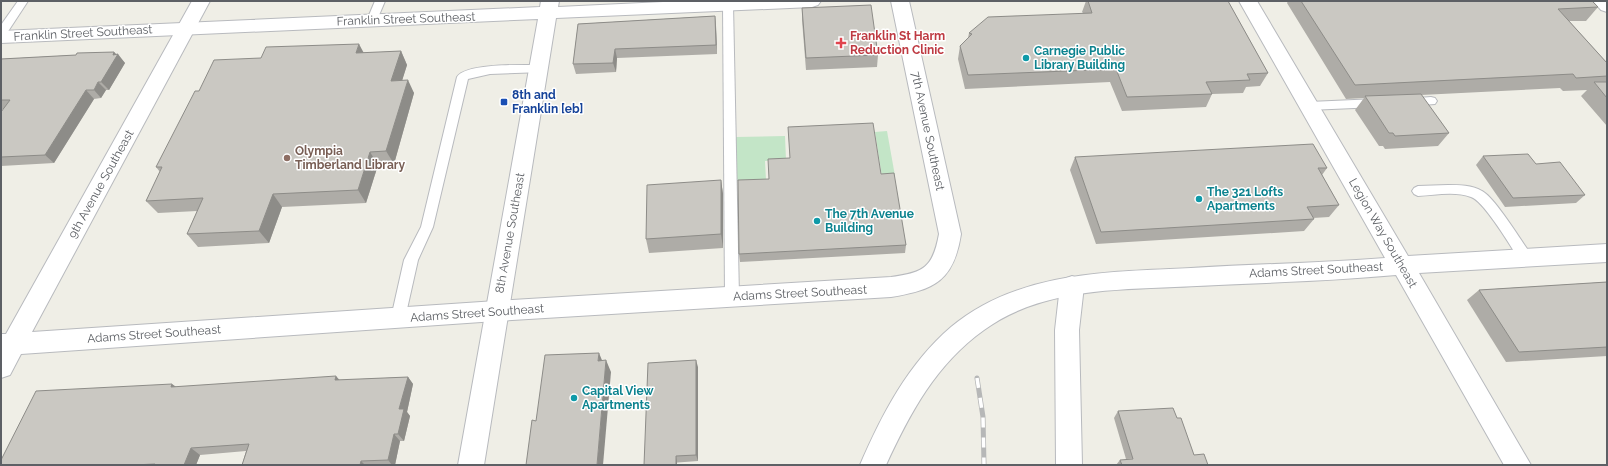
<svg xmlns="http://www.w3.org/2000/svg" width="1608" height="466" viewBox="0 0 1608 466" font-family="Raleway,sans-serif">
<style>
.green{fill:#c3e5c7}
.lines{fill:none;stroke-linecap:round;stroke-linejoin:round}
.service-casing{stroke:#b8babe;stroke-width:2}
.minor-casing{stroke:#b8babe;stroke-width:2}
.tertiary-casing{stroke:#b8babe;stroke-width:2}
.service{fill:#fff;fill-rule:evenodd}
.minor{fill:#fff;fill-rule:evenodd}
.tertiary{fill:#fff;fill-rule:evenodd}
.rail-casing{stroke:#b6b7b7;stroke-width:5}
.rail{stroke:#fff;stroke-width:3.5;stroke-dasharray:10;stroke-linecap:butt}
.wall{fill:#aeaca7}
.shaded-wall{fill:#8d8c88}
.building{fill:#cac8c2;stroke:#8d8c88}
.health-dot{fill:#e0444e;stroke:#fff;stroke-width:1.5}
.culture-dot{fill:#0f9aa8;stroke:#fff;stroke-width:1.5}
.transit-dot{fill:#1a4fb4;stroke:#fff;stroke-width:1.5}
.education-dot{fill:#8d6e63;stroke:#fff;stroke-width:1.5}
.labels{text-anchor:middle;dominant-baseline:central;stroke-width:3;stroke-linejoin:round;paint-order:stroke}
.street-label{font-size:12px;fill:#5d6065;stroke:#fff}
.health-label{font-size:12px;font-weight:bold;fill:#be3a42;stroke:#fff;text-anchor:start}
.culture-label{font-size:12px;font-weight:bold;fill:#0d838f;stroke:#fff;text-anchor:start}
.transit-label{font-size:12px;font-weight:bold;fill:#164399;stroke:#fff;text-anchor:start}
.education-label{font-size:12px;font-weight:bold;fill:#785e54;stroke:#fff;text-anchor:start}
</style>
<rect width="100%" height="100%" fill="#efeee6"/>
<!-- green -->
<g class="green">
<polygon points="887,131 895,176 882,177 875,132"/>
<polygon points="785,136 786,160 765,161 766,180 736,181 736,137"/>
</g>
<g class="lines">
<defs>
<g id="service">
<polygon points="18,1 28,1 5,36 1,37 1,25"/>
<polygon points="375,1 385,1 377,20 376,22 368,22 367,20"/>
<polygon points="729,1 733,4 739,297 737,301 732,303 727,301 725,297 723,4 724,2"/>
<path d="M539 65 543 66 545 69 543 72 490 74 468 79 433 227 418 260 405 318 403 322 398 324 393 322 391 318 404 260 421 227 457 77C466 63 523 65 539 65Z"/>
<polygon points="1431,97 1435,98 1437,101 1435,104 1409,106 1405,105 1403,102 1405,99"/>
<polygon points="1377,99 1381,100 1383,103 1381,106 1377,107 1309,110 1305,109 1303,106 1305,103 1309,102"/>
<path d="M1448 185C1459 185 1472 185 1482 191 1495 198 1520 239 1530 253L1532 257 1530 261 1525 262 1520 261C1512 248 1484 201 1471 197 1455 191 1435 195 1418 196L1414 194 1412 191 1414 188 1418 186Z"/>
</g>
<g id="minor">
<path d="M192 1H210L32 332 496 301 891 277C924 273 933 267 939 234L891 1H909L961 234C954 280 935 290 891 297L496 321 21 354 10 375 1 378V334H6Z"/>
<polygon points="1072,276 1080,279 1084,286 1079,330 1082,465 1056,465 1055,330 1060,286 1064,279"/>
</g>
<g id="tertiary">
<polygon points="541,1 559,1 558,7 684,1 821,1 818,5 812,7 556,18 484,465 458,465 538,19 1,43 1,31 540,7"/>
<path d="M1239 1H1257L1408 256 1607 244V262L1419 273 1531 465H1504L1396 275C1329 281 1263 283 1197 286 1126 290 1044 286 984 330 936 364 910 413 886 465H860C882 414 908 364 951 327 1018 271 1109 272 1191 268 1256 264 1321 263 1385 258Z"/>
<polygon points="1593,1 1607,1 1607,12 1601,10"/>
</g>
</defs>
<!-- service casing -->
<use href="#service" class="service-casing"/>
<!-- minor casing -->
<use href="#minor" class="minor-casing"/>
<!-- tertiary casing -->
<use href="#tertiary" class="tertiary-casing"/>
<!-- service -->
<use href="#service" class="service"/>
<!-- minor -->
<use href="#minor" class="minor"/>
<!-- tertiary -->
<use href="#tertiary" class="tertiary"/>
<defs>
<polyline id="rail" points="977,378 983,417 984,465"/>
</defs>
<!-- rail casing -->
<use href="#rail" class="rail-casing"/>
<!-- rail -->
<use href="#rail" class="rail"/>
</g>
<!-- wall -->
<g class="wall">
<polygon points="1086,1 1228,1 1268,73 1260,86 1246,87 1243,93 1212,94 1206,107 1122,111 1110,82 965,89 958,59 960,46 968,38 969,33 1083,13 1082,12"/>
<polygon points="1288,1 1592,1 1598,7 1586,21 1569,21 1607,63 1607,126 1581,96 1587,90 1563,91 1560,88 1421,95 1449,133 1438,146 1385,149 1383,146 1379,146 1355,110 1364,98 1346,99 1287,3"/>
<polygon points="802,8 878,55 877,67 806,70 802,20"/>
<polygon points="715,16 716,26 717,54 617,58 616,72 576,74 573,64 578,24"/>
<polygon points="401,51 407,65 402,80 414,93 394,164 378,165 366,203 282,207 269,243 198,247 187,234 197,211 158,213 146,201 160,172 156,167 199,91 261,58"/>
<polygon points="114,52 125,63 109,90 106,90 101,98 94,99 54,163 1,166 1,112 3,109 1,109 1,59 76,55"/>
<polygon points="788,127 881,174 906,245 905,253 740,262 739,254 790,158"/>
<polygon points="1483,156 1536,164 1585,195 1576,203 1505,207 1476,165"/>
<polygon points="1075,157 1327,168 1322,175 1339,205 1329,217 1313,218 1314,219 1304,231 1096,244 1070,170"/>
<polygon points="721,180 723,194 723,248 649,253 646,239"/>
<polygon points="1607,282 1607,356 1506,362 1467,300 1479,290"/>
<polygon points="698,367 698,461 644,465"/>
<polygon points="408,377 413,384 407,412 410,416 404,441 400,441 395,465 242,465 246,451 200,455 196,465 1,465 176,387"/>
<polygon points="1118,411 1177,418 1194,455 1126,459 1114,418"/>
<polygon points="1120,460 1122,465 1116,465"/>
</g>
<!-- shaded-wall -->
<g class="shaded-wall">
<polygon points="715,16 716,26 717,54 716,45"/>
<polygon points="359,44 366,57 356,53"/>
<polygon points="615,49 617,58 616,72 613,63"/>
<polygon points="401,51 407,65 398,94 391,81"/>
<polygon points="114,52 117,55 118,54 125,63 109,90 101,82"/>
<polygon points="408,80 414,93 394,164 386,151"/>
<polygon points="98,82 106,90 101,98 94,90"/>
<polygon points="86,90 94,99 54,163 45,155"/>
<polygon points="370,152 378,165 366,203 358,190"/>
<polygon points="721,180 723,194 723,248 721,234"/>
<polygon points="273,194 282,207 269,243 259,231"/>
<polygon points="599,353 604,365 598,361"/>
<polygon points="606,360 611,372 603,465 597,465"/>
<polygon points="696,360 698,367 698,461 696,455"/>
<polygon points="336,376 343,384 335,380"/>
<polygon points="408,377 413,384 407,412 410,416 404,441 398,434 399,409"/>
<polygon points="172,384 182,391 171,387"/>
<polygon points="394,434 400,441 395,465 392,465 388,460"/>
<polygon points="191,448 200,455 196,465 184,465"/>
<polygon points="676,456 677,462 677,465 676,465"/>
<polygon points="361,461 365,465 360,465"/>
</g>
<!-- building -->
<g class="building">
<polygon points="1088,1 1228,1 1268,73 1247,74 1250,80 1206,82 1212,94 1127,97 1116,69 968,75 960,46 972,34 969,33 988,17 1092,13"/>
<polygon points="1301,1 1592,1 1598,7 1558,9 1607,63 1607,76 1576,78 1573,74 1355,85"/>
<polygon points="871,5 878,55 806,58 802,8"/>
<polygon points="715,16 716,45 615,49 613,63 573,64 578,24"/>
<polygon points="359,44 356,53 401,51 391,81 408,80 386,151 370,152 358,190 273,194 259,231 187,234 203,198 146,201 162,167 156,167 195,91 199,91 214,60 261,58 266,47"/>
<polygon points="114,52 113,55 118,54 101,82 98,82 94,90 86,90 45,155 1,157 1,112 10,100 1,100 1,59 76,55 77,53"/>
<polygon points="1594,82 1607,82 1607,98"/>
<polygon points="1421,94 1449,133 1395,136 1393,133 1389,133 1365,96"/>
<polygon points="873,123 881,174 894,173 906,245 739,254 738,180 769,179 768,159 790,158 788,127"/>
<polygon points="1313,144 1327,168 1318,168 1339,205 1307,207 1314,219 1101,232 1075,157"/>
<polygon points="1528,154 1536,164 1560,162 1585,195 1513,198 1483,156"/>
<polygon points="721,180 721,234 646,239 647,185"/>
<polygon points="1607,282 1607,347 1519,352 1479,290"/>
<polygon points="599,353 598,361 606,360 597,465 526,465 532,420 536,421 545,355"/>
<polygon points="696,360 696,455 676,456 676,465 644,465 648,363"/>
<polygon points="336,376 335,380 408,377 399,409 404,409 398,434 394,434 388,460 361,461 360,465 242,465 249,444 191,448 184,465 154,465 155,464 133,465 1,465 1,460 36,391 172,384 171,387"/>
<polygon points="1173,408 1177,418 1181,418 1194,455 1204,454 1208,465 1122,465 1120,460 1133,459 1118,411"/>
</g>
<!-- markers -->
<path class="health-dot" d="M839 37h4v4h4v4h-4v4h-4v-4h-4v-4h4z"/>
<g class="culture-dot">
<circle cx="1026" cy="58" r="4"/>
<circle cx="1199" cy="199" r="4"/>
<circle cx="817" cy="221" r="4"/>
<circle cx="574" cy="398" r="4"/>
</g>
<rect class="transit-dot" x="500" y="98" width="8" height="8" rx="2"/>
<circle class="education-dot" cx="287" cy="158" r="4"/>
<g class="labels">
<!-- street labels -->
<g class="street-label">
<text transform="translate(406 19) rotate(-2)">Franklin Street Southeast</text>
<text transform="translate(83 33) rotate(-3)">Franklin Street Southeast</text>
<text transform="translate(928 131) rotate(78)">7th Avenue Southeast</text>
<text transform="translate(101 184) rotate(-61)">9th Avenue Southeast</text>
<text transform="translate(510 233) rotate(-80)">8th Avenue Southeast</text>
<text transform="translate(1383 233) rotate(60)">Legion Way Southeast</text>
<text transform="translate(1316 270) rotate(-3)">Adams Street Southeast</text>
<text transform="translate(800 293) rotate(-3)">Adams Street Southeast</text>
<text transform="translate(477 313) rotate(-4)">Adams Street Southeast</text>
<text transform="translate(154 334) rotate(-4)">Adams Street Southeast</text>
</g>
<!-- health labels -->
<g class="health-label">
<text x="850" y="36">Franklin St Harm<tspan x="850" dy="14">Reduction Clinic</tspan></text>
</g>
<!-- culture labels -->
<g class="culture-label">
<text x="1034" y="51">Carnegie Public<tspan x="1034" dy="14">Library Building</tspan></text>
<text x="1207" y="192">The 321 Lofts<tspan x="1207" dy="14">Apartments</tspan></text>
<text x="825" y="214">The 7th Avenue<tspan x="825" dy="14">Building</tspan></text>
<text x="582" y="391">Capital View<tspan x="582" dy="14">Apartments</tspan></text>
</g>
<!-- transit labels -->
<g class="transit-label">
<text x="512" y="95">8th and<tspan x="512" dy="14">Franklin [eb]</tspan></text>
</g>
<!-- education labels -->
<g class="education-label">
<text x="295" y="151">Olympia<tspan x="295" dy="14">Timberland Library</tspan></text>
</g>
</g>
<!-- border -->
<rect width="1608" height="466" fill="none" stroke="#5d6065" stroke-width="4"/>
</svg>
